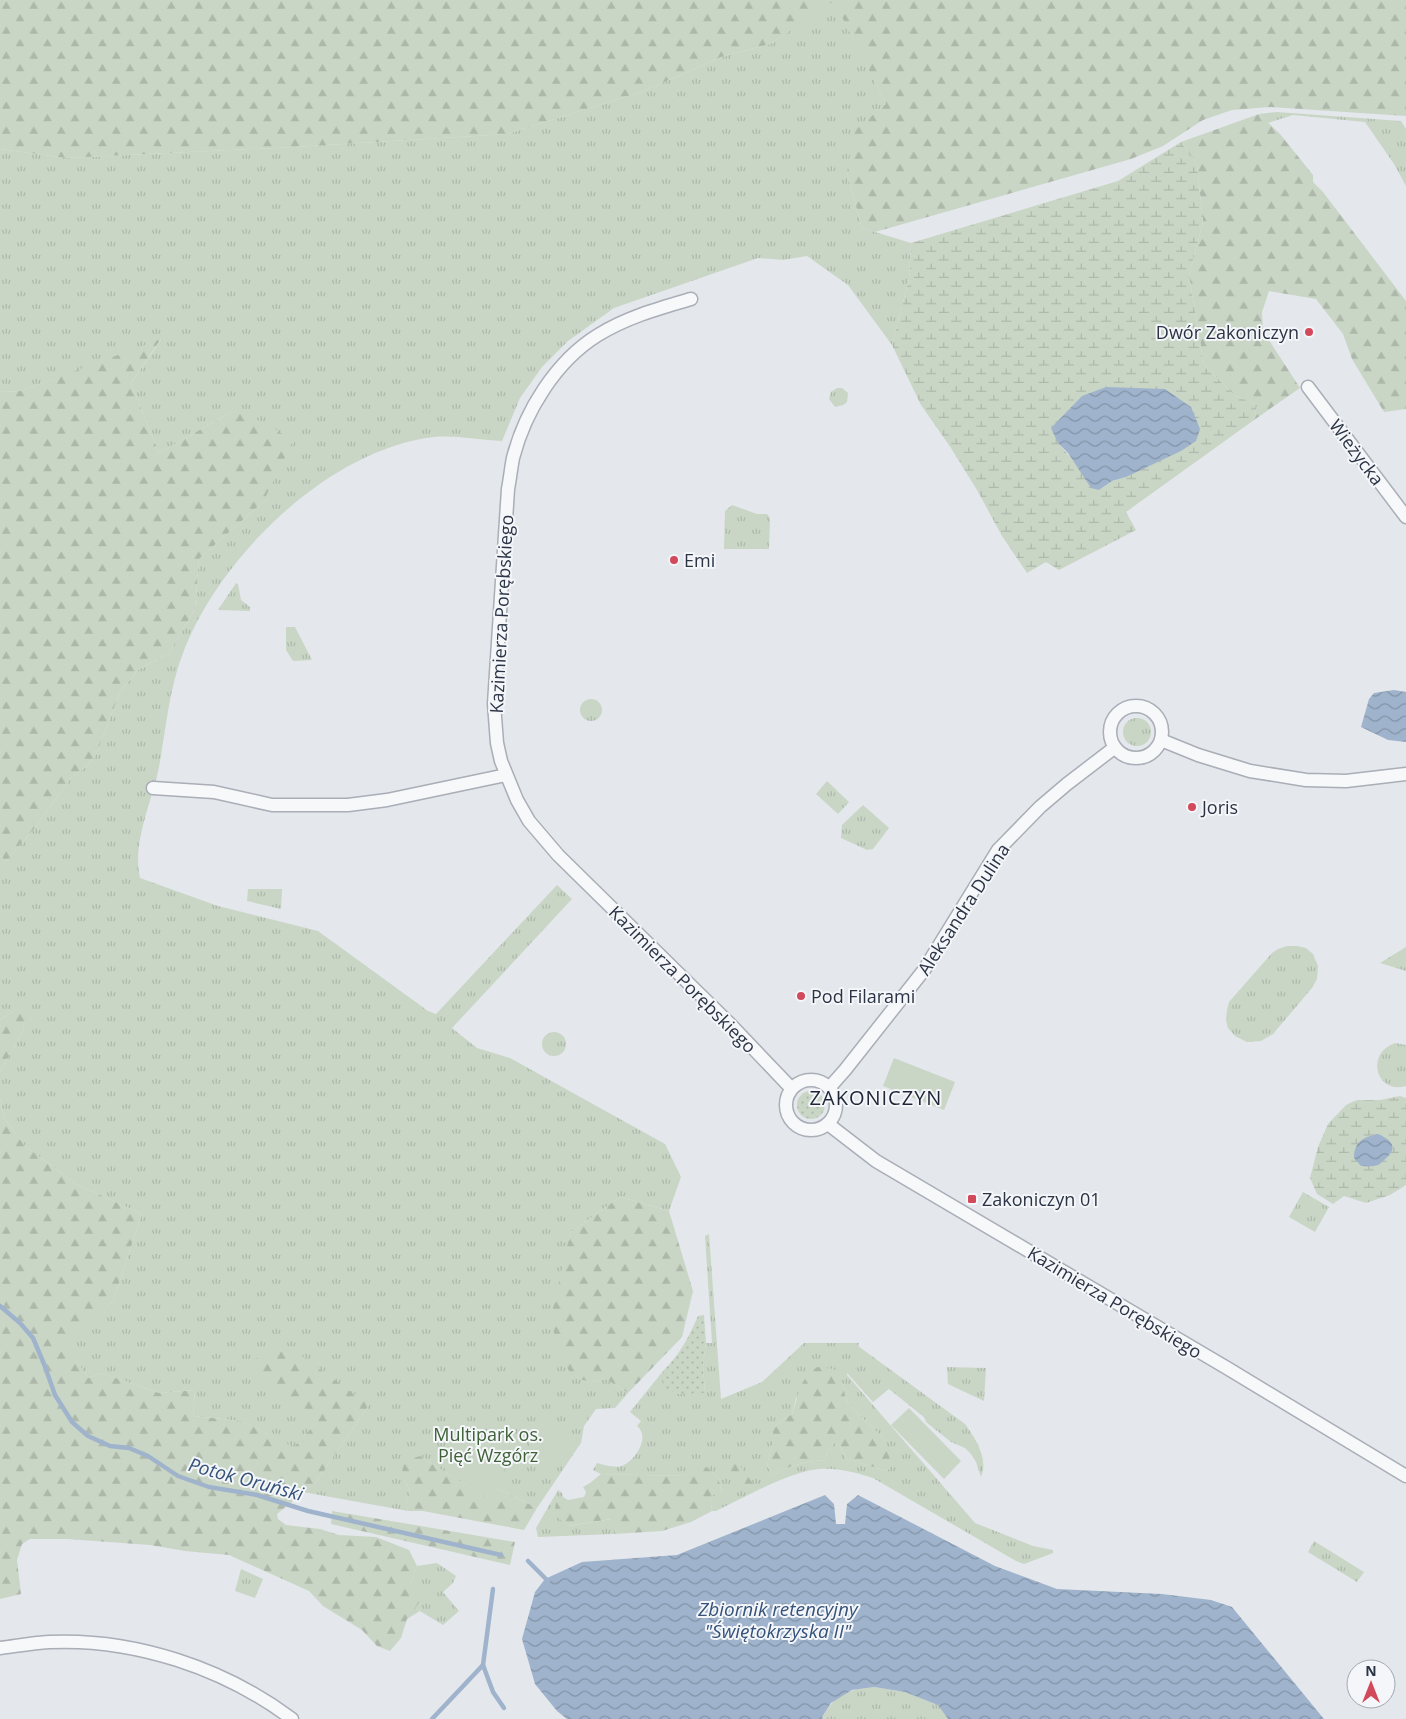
<svg xmlns="http://www.w3.org/2000/svg" width="1406" height="1719" viewBox="0 0 1406 1719" font-family="'Open Sans',sans-serif">
<style>
.grass{fill:url(#grass-tufts);fill-rule:evenodd}
.forest{fill:url(#forest-firs)}
.wetland{fill:url(#wetland-marsh);fill-rule:evenodd}
.garden{fill:url(#garden-dots)}
.pitch{fill:#c9d6c5}
.water{fill:url(#water-waves)}
.lines{fill:none;stroke-linecap:round;stroke-linejoin:round}
.stream{stroke:#9fb4cc;stroke-width:4.5}
.minor-casing{stroke:#a9aeb7;stroke-width:15}
.minor{stroke:#f7f8fa;stroke-width:12}
.poi-dot{fill:#d1495b;stroke:#f4f6f9;stroke-width:2}
.labels{text-anchor:middle;dominant-baseline:central;stroke-width:4;stroke-linejoin:round;paint-order:stroke}
.poi-label{font-size:18px;fill:#2b3445;stroke:#f4f6f9;text-anchor:start}
.street-label{font-size:18px;fill:#2b3445;stroke:#f4f6f9}
.park-label{font-size:18px;fill:#3f6138;stroke:#f4f6f9}
.water-label{font-size:19px;font-style:italic;fill:#34527a;stroke:#f4f6f9}
.quarter-label{font-size:20px;letter-spacing:1px;fill:#1d2536;stroke:#f4f6f9}
</style>
<defs>
<pattern id="grass-tufts" width="24" height="20" patternUnits="userSpaceOnUse" patternTransform="scale(1.25)"><rect width="24" height="20" fill="#c9d6c5"/><path d="M3 7l-1-3M5 7V3M7 7l1-3M15 17l-1-3M17 17v-4M19 17l1-3" fill="none" stroke="#adb8ab"/></pattern>
<pattern id="forest-firs" width="22" height="20" patternUnits="userSpaceOnUse" patternTransform="scale(1.25)"><rect width="22" height="20" fill="#c9d6c5"/><path d="M5 1l3.5 6h-7zM16 11l3.5 6h-7z" fill="#adb8ab"/></pattern>
<pattern id="wetland-marsh" width="20" height="14" patternUnits="userSpaceOnUse" patternTransform="scale(1.25)"><rect width="20" height="14" fill="#c9d6c5"/><path d="M1 5h8M5 5V1M11 12h8M15 12V8" fill="none" stroke="#adb8ab"/></pattern>
<pattern id="garden-dots" width="8" height="8" patternUnits="userSpaceOnUse" patternTransform="scale(1.25)"><rect width="8" height="8" fill="#c9d6c5"/><path d="M2 2h.1M6 6h.1" fill="none" stroke="#adb8ab" stroke-width="1.8" stroke-linecap="round"/></pattern>
<pattern id="water-waves" width="16" height="10" patternUnits="userSpaceOnUse" patternTransform="scale(1.25)"><rect width="16" height="10" fill="#9fb4cc"/><path d="M0 5q4-4 8 0t8 0" fill="none" stroke="#8293a7"/></pattern>
</defs>
<rect width="100%" height="100%" fill="#e4e7ec"/>
<!-- grass -->
<g class="grass">
<path d="M834 0 886 104 847 173 862 228 911 243 909 279 892 345 848 285 807 256 783 260 758 258 614 308 568 341 542 367 520 398 502 441C481 440 453 435 434 437 329 449 219 557 183 653 169 689 166 729 159 767 152 802 132 842 140 878L218 906 318 931 428 1011 436 1014 557 885 572 899 452 1028 477 1048 510 1058 665 1144 681 1177 669 1211 620 1197 570 1233 552 1317 593 1382 604 1378 628 1393 615 1408 596 1409 584 1426 581 1443 537 1508 498 1489 492 1501 432 1464 421 1456 402 1476 410 1491 406 1505 408 1511 303 1492 315 1483 369 1405 316 1423 294 1448 241 1421 193 1416 195 1390 159 1393 101 1373 88 1378 63 1342 113 1301 142 1214 76 1184 25 1146 4 1118 0 1098V1072L23 1031 27 1002 0 1020V856L6 861 34 829 71 778 86 767 96 755 120 692 139 669 169 653 195 609 199 559 263 502 233 411 159 453 131 383 161 340 21 391 0 392V149L66 158 294 147 507 134 644 91 721 57 770 44Z"/>
<polygon points="1277,112 1401,121 1406,129 1406,186 1394,164 1365,122 1293,115 1268,123 1259,114"/>
<polygon points="837,388 842,388 848,393 847,402 843,405 835,407 829,399 831,392"/>
<polygon points="732,505 757,514 767,514 770,518 769,549 724,549 725,511"/>
<polygon points="236,583 238,584 241,600 250,607 250,611 218,610"/>
<polygon points="286,627 295,627 312,660 293,661 286,650"/>
<circle cx="591" cy="710" r="11"/>
<circle cx="1137" cy="732" r="14"/>
<polygon points="827,781 849,802 838,814 816,794"/>
<polygon points="863,805 889,828 873,849 867,850 841,838 842,825"/>
<polygon points="248,889 282,889 281,909 247,901"/>
<polygon points="1287,946 1297,946 1306,948 1313,954 1318,966 1317,979 1312,988 1273,1034 1261,1041 1247,1042 1235,1036 1228,1028 1226,1020 1227,1010 1229,1002 1272,953 1278,949"/>
<polygon points="1406,947 1406,971 1380,963"/>
<circle cx="554" cy="1044" r="12"/>
<path d="M1395 1043 1406 1045V1086C1377 1095 1364 1054 1395 1043Z"/>
<polygon points="1303,1192 1329,1207 1315,1232 1289,1217"/>
<path d="M709 1234 721 1399 762 1382 804 1343H859L858 1346 965 1424C975 1438 989 1459 981 1477L976 1462 971 1454 965 1448 951 1442 926 1422 925 1418 889 1389 873 1402 847 1373V1375L975 1523 1033 1546 1053 1550V1553L1024 1564 1016 1561 873 1478C855 1472 832 1466 812 1470 781 1476 744 1498 716 1511H712L710 1496 722 1491 718 1477 705 1467 684 1476 601 1474 593 1470 597 1463C604 1465 615 1468 622 1466 635 1461 651 1437 637 1426L641 1421 630 1412 663 1371V1387L705 1393 703 1366 706 1343H712L705 1236ZM842 1382 847 1403 884 1439 887 1471 846 1459 840 1446 834 1443 827 1451 826 1460C807 1461 790 1465 773 1475L767 1466 773 1440V1427L792 1414 796 1398Z"/>
<polygon points="947,1367 986,1368 984,1401 948,1384"/>
<polygon points="558,1490 562,1493 563,1497 556,1503 569,1526 612,1519 614,1534 538,1537 536,1528"/>
<polygon points="1314,1541 1364,1572 1357,1582 1308,1552"/>
<polygon points="437,1563 456,1576 453,1583 443,1592 459,1611 443,1625 415,1608 409,1586 417,1566"/>
<polygon points="241,1569 263,1579 255,1598 235,1591"/>
<path d="M874 1687 905 1692 939 1705 948 1719H823L822 1717C837 1693 847 1690 874 1687Z"/>
</g>
<!-- forest -->
<g class="forest">
<polygon points="0,0 1406,0 1406,116 1270,107 1232,110 1203,120 1163,146 1131,159 875,232 862,228 847,173 854,131 886,104 834,1 770,44 721,57 644,91 507,134 294,147 66,158 0,149"/>
<polygon points="1259,114 1280,134 1313,175 1313,182 1323,192 1406,301 1406,409 1384,412 1352,359 1343,334 1316,299 1269,291 1262,312 1263,331 1300,388 1254,420 1257,405 1234,395 1204,365 1189,275 1203,222 1197,165 1181,142"/>
<polygon points="161,339 131,383 159,453 233,411 266,423 293,441 263,502 199,559 195,609 169,653 139,669 120,692 96,755 86,767 71,778 34,829 6,861 0,856 0,392 21,391"/>
<polygon points="28,1001 23,1031 0,1072 0,1020"/>
<polygon points="0,1098 4,1118 25,1146 76,1184 142,1214 113,1301 64,1342 88,1378 101,1373 159,1393 195,1390 193,1416 241,1421 294,1447 316,1423 244,1362 292,1349 369,1405 315,1483 277,1514 278,1519 286,1525 320,1529 339,1535 376,1537 409,1550 417,1566 409,1586 424,1596 415,1608 420,1611 407,1619 401,1638 390,1651 377,1646 362,1630 323,1606 309,1591 229,1555 185,1551 150,1545 67,1539 30,1539 22,1544 17,1560 21,1594 0,1599"/>
<polygon points="620,1197 669,1211 693,1291 682,1337 628,1393 604,1378 593,1382 573,1378 557,1349 551,1317 570,1233"/>
<path d="M817 1367 834 1369 842 1382 847 1403 884 1439 892 1466 887 1471 846 1459 840 1446 834 1443 827 1451 826 1460C807 1461 790 1465 773 1475L767 1466 773 1440V1427L792 1414 801 1385 809 1373Z"/>
<polygon points="421,1456 432,1464 491,1500 498,1489 537,1508 524,1530 423,1511 408,1511 406,1505 410,1491 402,1476 403,1460"/>
<path d="M738 1463 754 1485 739 1491C732 1482 727 1475 730 1464Z"/>
<polygon points="705,1466 718,1477 722,1492 710,1496 712,1511 691,1522 662,1531 614,1534 611,1519 568,1526 554,1514 556,1503 563,1497 568,1500 584,1497 586,1492 583,1487 590,1483 601,1474 684,1476"/>
<polygon points="332,1511 515,1542 510,1565 331,1524"/>
</g>
<!-- wetland -->
<g class="wetland">
<path d="M1181 142 1197 165 1203 222 1189 275 1204 365 1234 395 1257 405 1254 420 1126 512 1136 530 1059 570 1046 562 1027 573 1002 536 977 490 951 448 921 405 892 345 909 279 911 243 1118 181ZM1058 443 1126 477 1112 481 1099 490Z"/>
<polygon points="1400,1096 1406,1098 1406,1185 1390,1195 1366,1203 1344,1196 1333,1204 1317,1194 1310,1178 1318,1147 1328,1124 1346,1105 1352,1102 1358,1100 1380,1100"/>
</g>
<!-- garden -->
<g class="garden">
<circle cx="811" cy="1105" r="14"/>
<path d="M704 1315 706 1343 703 1366 705 1393 678 1394 663 1387V1371C680 1354 688 1339 698 1316Z"/>
</g>
<!-- pitch -->
<g class="pitch">
<polygon points="894,1058 955,1082 944,1110 883,1086"/>
<polygon points="909,1408 961,1461 944,1479 891,1425"/>
<polygon points="542,1422 575,1442 561,1467 550,1461 552,1463 546,1473 528,1463 535,1452 528,1447"/>
<polygon points="456,1431 484,1448 493,1435 517,1449 489,1495 436,1463"/>
</g>
<!-- water -->
<g class="water">
<polygon points="1106,387 1165,389 1191,407 1200,429 1196,441 1181,451 1126,477 1112,481 1099,490 1091,488 1068,453 1058,443 1051,428 1082,396"/>
<polygon points="1394,690 1406,692 1406,742 1388,740 1361,727 1369,699 1374,693"/>
<path d="M1378 1134C1394 1141 1398 1149 1384 1160 1382 1162 1380 1164 1378 1165 1374 1167 1366 1166 1361 1166L1354 1158C1354 1142 1363 1137 1378 1134Z"/>
<polygon points="825,1495 834,1504 836,1524 845,1524 847,1504 858,1495 995,1566 1057,1589 1162,1594 1211,1600 1232,1607 1324,1719 948,1719 938,1705 905,1692 874,1687 852,1690 831,1703 822,1717 823,1719 567,1719 557,1711 535,1684 522,1639 535,1592 545,1579 582,1562 677,1555"/>
</g>
<g class="lines">
<!-- stream -->
<g class="stream">
<polyline points="0,1306 20,1323 33,1338 44,1364 55,1395 72,1422 88,1436 110,1446 129,1448 148,1456 178,1476 209,1487 257,1495 308,1511 501,1555"/>
<polyline points="528,1561 548,1581"/>
<polyline points="493,1589 483,1665 493,1692 504,1708"/>
<polyline points="432,1719 483,1665"/>
</g>
<defs>
<g id="minor">
<path d="M691 299C660 308 627 317 598 335 556 361 525 411 513 458 511 468 510 479 508 489L494 704 497 743 501 761 517 800 529 821 558 855 729 1023 791 1088"/>
<polyline points="1308,387 1406,517"/>
<circle cx="1136" cy="732" r="26"/>
<polyline points="1161,740 1198,755 1250,771 1306,780 1346,781 1406,774"/>
<polyline points="153,788 214,792 272,805 348,805 387,800 506,775"/>
<circle cx="811" cy="1105" r="25"/>
<polyline points="829,1088 845,1070 924,970 998,850 1040,807 1067,784 1114,748"/>
<polyline points="828,1124 876,1161 1227,1368 1406,1476"/>
<path d="M0 1648C16 1646 33 1643 49 1642 134 1638 224 1668 292 1719"/>
</g>
</defs>
<!-- minor casing -->
<use href="#minor" class="minor-casing"/>
<!-- minor -->
<use href="#minor" class="minor"/>
</g>
<!-- markers -->
<g class="poi-dot">
<circle cx="1309" cy="332" r="5"/>
<circle cx="674" cy="560" r="5"/>
<circle cx="1192" cy="807" r="5"/>
<circle cx="801" cy="996" r="5"/>
<rect x="967" y="1194" width="10" height="10" rx="2.5"/>
</g>
<g class="labels">
<!-- poi labels -->
<g class="poi-label">
<text x="1299" y="332" text-anchor="end">Dwór Zakoniczyn</text>
<text x="684" y="560">Emi</text>
<text x="1202" y="807">Joris</text>
<text x="811" y="996">Pod Filarami</text>
<text x="982" y="1199">Zakoniczyn 01</text>
</g>
<!-- street labels -->
<g class="street-label">
<text transform="translate(1357 452) rotate(53)">Wieżycka</text>
<text transform="translate(501 614) rotate(-87)">Kazimierza Porębskiego</text>
<text transform="translate(963 909) rotate(-57)">Aleksandra Dulina</text>
<text transform="translate(683 979) rotate(45)">Kazimierza Porębskiego</text>
<text transform="translate(1115 1302) rotate(31)">Kazimierza Porębskiego</text>
</g>
<!-- park labels -->
<g class="park-label">
<text x="488" y="1434">Multipark os.<tspan x="488" dy="21">Pięć Wzgórz</tspan></text>
</g>
<!-- water labels -->
<g class="water-label">
<text transform="translate(246 1479) rotate(15)">Potok Oruński</text>
<text x="778" y="1609">Zbiornik retencyjny<tspan x="778" dy="22">"Świętokrzyska II"</tspan></text>
</g>
<!-- quarter labels -->
<g class="quarter-label">
<text x="876" y="1097">ZAKONICZYN</text>
</g>
</g>
<!-- north arrow -->
<g transform="translate(1371 1684)"><circle r="24" fill="#f4f6f9" stroke="#a4a8b1"/>
<path d="M0-4L9 19L0 12L-9 19Z" fill="#d1495b"/>
<text y="-8" font-size="14" font-weight="bold" text-anchor="middle" fill="#2b3445">N</text>
</g>
</svg>
